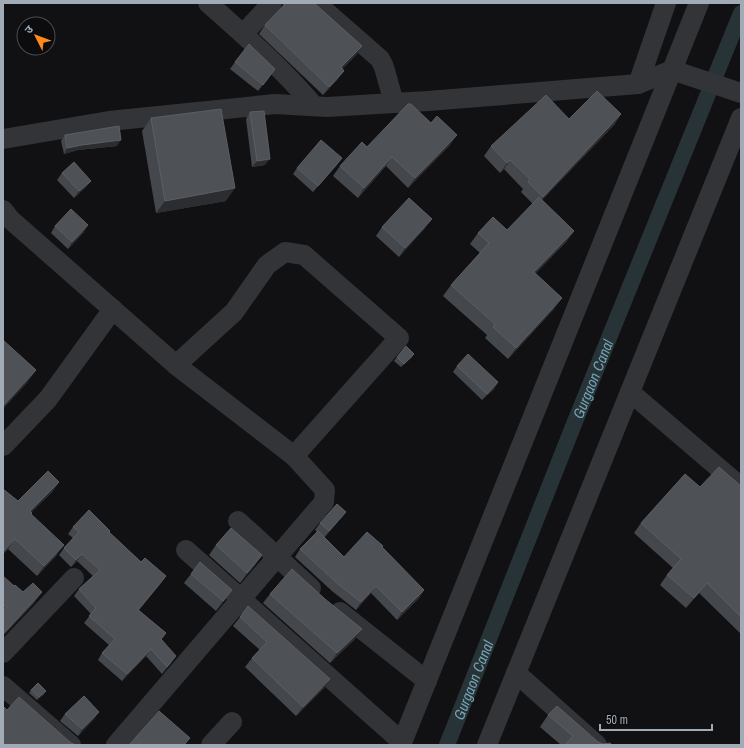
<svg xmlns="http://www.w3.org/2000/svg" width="744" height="748" viewBox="0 0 744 748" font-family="'Archivo Narrow','Noto Sans Devanagari',sans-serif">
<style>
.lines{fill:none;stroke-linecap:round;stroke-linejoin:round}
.canal{stroke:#273337;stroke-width:16}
.minor{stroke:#323438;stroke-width:20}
.wall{fill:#44474b}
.shaded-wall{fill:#2b2d30}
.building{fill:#4e5156;stroke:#5b5f65}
.labels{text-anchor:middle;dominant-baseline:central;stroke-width:3;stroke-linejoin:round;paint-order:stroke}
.water-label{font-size:15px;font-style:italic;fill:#74a2b4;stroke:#0c0c0e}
</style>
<rect width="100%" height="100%" fill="#111113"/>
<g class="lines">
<!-- canal -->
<path class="canal" id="s1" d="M447 745 572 429 741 13"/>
<!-- minor -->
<g class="minor">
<path d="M208 3C245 36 282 68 314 106"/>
<polyline points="316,3 380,59 384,67 394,103"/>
<polyline points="243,34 272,3"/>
<polyline points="638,84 666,3"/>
<polyline points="3,139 109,121 275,104 327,107 428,101 638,84 672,70 741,93"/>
<polyline points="3,210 10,219 176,365 294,456"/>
<polyline points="630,392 741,487"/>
<polyline points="3,446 48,399 113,309"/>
<polyline points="238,521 311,588"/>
<polyline points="186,550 402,742"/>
<polyline points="340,612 427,681"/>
<polyline points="3,653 74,578"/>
<polyline points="516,673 597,745"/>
<polyline points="3,686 71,745"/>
<polyline points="116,745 324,502 325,490 294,456 399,338 304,255 285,252 267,265 234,312 176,365"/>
<polyline points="211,745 232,722"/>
<polyline points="401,745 699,3"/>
<polyline points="487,745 741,118"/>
</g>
</g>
<!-- wall -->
<g class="wall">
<polygon points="283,3 314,3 362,46 357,54 342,69 338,79 323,95 259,34 265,25 283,6"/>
<polygon points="235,62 275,69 258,91 230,69"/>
<polygon points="250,112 265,165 252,167 246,119"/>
<polygon points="151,118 226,201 156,213 142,131"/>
<polygon points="569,119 615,124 542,200 574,231 566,242 535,274 554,309 508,359 485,338 487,335 443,296 451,285 480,253 470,244 478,233 507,230 533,204 521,192 523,189 504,169 500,173 484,156 491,146"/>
<polygon points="65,135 117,146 78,150 64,154 61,141"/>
<polygon points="450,145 408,188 386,166 358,198 333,176 340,166 367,147"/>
<polygon points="342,158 337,165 313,192 293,174 297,168"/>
<polygon points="62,173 91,181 86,187 74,198 57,180"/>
<polygon points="55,226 84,232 68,249 51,233"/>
<polygon points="382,227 425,228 399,257 376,236"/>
<polygon points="414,354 412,357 401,367 394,361 397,357"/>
<polygon points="457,366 498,382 494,389 482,400 453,372"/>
<polygon points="59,482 52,492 31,512 31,514 57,555 37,576 8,549 3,554 3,489 18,501"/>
<polygon points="741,486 741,634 699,593 686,608 660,585 667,575 673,568 634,533 641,523"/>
<polygon points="346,512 341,518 324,538 344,557 382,548 424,590 419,598 397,620 371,593 356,610 332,591 295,557 300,549 317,532 315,530 320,523"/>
<polygon points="73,527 109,532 141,562 166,576 161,583 139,610 166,633 161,640 171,663 162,674 146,656 122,681 98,660 102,653 109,645 84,623 91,614 74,596 79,589 93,576 77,561 71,567 59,555 64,548 73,538 68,534"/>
<polygon points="216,545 262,555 255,565 240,583 209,555"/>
<polygon points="191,574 225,600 216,611 184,583"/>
<polygon points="3,576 14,586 23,592 35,602 3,636"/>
<polygon points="270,594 355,639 330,663 263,603"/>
<polygon points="240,617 324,688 296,716 245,667 252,658 260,650 233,626"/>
<polygon points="31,690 46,691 44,694 37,700 29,693"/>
<polygon points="65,714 95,718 78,736 60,721"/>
<polygon points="548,715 603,744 612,745 561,745 540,727"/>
</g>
<!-- shaded-wall -->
<g class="shaded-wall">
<polygon points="362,46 357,54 335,76 341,67"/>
<polygon points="344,71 338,79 323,95 329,87"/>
<polygon points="621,114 615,124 536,206 543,197"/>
<polygon points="457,135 450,145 408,188 415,178"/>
<polygon points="121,140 117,146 78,150 64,154 67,148 82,145"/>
<polygon points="392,157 386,166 358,198 364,188"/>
<polygon points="342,158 337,165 313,192 318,186"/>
<polygon points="270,159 265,165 252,167 257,161"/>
<polygon points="510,160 504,169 500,173 507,163"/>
<polygon points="91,181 86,187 74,198 79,191"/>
<polygon points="235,188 226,201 156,213 165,201"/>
<polygon points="432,219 425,228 399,257 405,248"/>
<polygon points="88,225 84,232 68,249 72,242"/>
<polygon points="574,231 566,242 526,283 534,272"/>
<polygon points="562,298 554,309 508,359 516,348"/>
<polygon points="414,354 412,357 401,367"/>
<polygon points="36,370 27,383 3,409 3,406"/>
<polygon points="498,382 494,389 482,400 487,394"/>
<polygon points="59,482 52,492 23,521 30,511"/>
<polygon points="346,512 341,518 324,538 329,531"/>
<polygon points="15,539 8,549 3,554 3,552"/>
<polygon points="64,545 57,555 37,576 44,566"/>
<polygon points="82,554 77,561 71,567 76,560"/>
<polygon points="262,555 255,565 240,583 247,573"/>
<polygon points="166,576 161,583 133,617 138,610"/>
<polygon points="707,583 699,593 686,608 694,598"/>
<polygon points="376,586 371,593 356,610 361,602"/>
<polygon points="232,590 225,600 216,611 223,601"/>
<polygon points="424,590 419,598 397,620 402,612"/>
<polygon points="42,592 35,602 3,636 3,634"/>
<polygon points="362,629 355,639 330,663 337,653"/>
<polygon points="151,649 146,656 122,681 127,674"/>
<polygon points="176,656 171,663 162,674 167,667"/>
<polygon points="330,679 324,688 296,716 303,707"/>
<polygon points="46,691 44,694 37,700 39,697"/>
<polygon points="99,712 95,718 78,736 82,729"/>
</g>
<!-- building -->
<g class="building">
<polygon points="286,3 314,3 362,46 341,67 344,71 329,87 265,25"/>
<polygon points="249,44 275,69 263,85 235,62"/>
<polygon points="597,91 621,114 543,197 528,182 530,179 510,160 507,163 491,146 546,95 569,119"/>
<polygon points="408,104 411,104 431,123 437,116 457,135 415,178 392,157 364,188 340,166 362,142 367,147"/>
<polygon points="221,109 235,188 165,201 151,118"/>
<polygon points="264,111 270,159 257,161 250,112"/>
<polygon points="119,126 121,140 82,145 67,148 65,135"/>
<polygon points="321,140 342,158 318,186 297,168"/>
<polygon points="74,162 91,181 79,191 62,173"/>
<polygon points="539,197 574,231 534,272 562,298 516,348 493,327 495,324 451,285 489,243 478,233 493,217 507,230"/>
<polygon points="409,198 432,219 405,248 382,227"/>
<polygon points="71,209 88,225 72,242 55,226"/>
<polygon points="3,340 36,370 3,406"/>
<polygon points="406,346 414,354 404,364 397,357"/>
<polygon points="468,354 498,382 487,394 457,366"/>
<polygon points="719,467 741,486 741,617 707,583 694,598 667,575 681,559 641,523 685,474 700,487"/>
<polygon points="48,471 59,482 30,511 32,513 31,514 64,545 44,566 15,539 3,552 3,489 18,501"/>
<polygon points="337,504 346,512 329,531 320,523"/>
<polygon points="89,510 110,531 109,532 141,562 145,558 166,576 138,610 166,633 161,639 176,656 167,667 151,649 127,674 102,653 115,639 89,616 96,608 79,589 100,570 82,554 76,560 64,548 79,532 73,527"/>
<polygon points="231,528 262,555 247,573 216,545"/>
<polygon points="318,531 344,557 367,532 383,546 382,547 424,590 402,612 376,586 361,602 338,584 300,549"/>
<polygon points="200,562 232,590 223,601 191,574"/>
<polygon points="292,569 325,599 362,629 337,653 270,594"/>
<polygon points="3,576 14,586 15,585 23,592 33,583 42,592 3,634 3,611 7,607 3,604"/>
<polygon points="248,606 330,679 303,707 252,658 267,642 240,617"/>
<polygon points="38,683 46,691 39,697 31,690"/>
<polygon points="84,696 99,712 82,729 65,714"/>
<polygon points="19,697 71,743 76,745 3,745 3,706 7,710"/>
<polygon points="557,706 598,742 603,744 610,743 612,745 565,745 573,736 548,715"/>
<polygon points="159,711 190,738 184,745 129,745"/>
</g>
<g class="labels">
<!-- water labels -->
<g class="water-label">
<text stroke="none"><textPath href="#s1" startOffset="394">Gurgaon Canal</textPath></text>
<text stroke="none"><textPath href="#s1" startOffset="70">Gurgaon Canal</textPath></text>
</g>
</g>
<!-- border -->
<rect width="744" height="748" fill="none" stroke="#a1abb5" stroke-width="8"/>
<!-- north arrow -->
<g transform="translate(36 36) rotate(312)"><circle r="19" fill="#0c0c0e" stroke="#484c51"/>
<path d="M0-3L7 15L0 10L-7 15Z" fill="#ff891d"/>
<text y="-6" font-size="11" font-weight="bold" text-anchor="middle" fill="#a1abb5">उ</text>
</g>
<!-- scale -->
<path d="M600 724v6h112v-6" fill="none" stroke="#a1abb5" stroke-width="2"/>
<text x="606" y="724" font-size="12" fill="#a1abb5" stroke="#0c0c0e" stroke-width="3" paint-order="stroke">50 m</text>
</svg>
